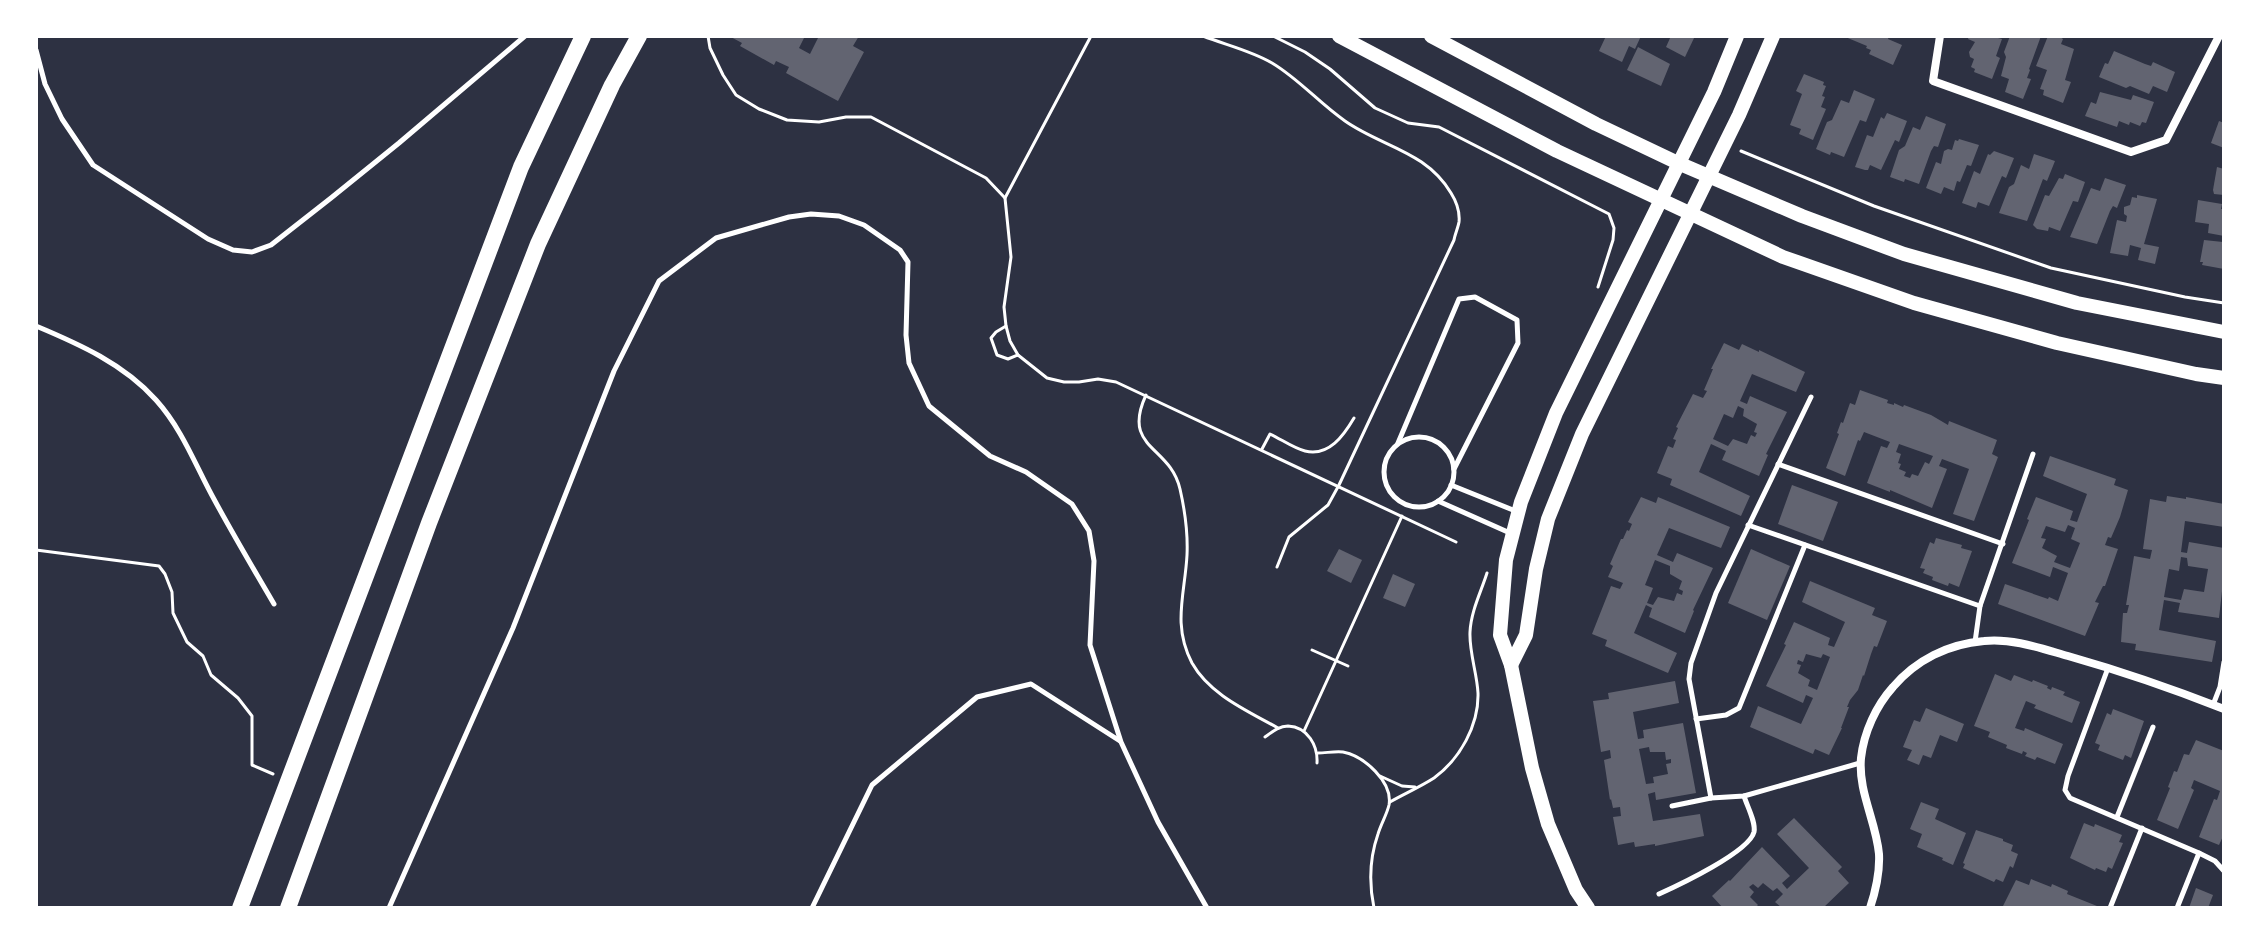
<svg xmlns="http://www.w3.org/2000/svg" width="2260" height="944" viewBox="0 0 2260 944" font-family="Mulish,sans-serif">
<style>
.building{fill:#626471;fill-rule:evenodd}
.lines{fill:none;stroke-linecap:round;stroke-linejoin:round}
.path{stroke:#fff;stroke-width:3}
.service{stroke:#fff;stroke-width:5}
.minor{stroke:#fff;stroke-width:8}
.tertiary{stroke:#fff;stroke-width:14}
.secondary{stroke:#fff;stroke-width:14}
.primary{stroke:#fff;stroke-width:16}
</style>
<rect width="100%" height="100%" fill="#2d3142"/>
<!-- building -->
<g class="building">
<polygon points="729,36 805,36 799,48 810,54 819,36 859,36 853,46 864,52 838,101 786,73 789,67 776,61 774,65 740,46 742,43"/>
<polygon points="1606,36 1641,36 1635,49 1629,46 1622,62 1599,51"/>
<polygon points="1671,36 1695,36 1685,57 1666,47"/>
<polygon points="1843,36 1889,36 1888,39 1902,45 1893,65 1869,54 1871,50 1866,48 1867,46"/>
<polygon points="1969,36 1998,36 1998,38 2002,39 1996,56 2000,58 1992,79 1974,72 1975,69 1971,67 1974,59 1970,57 1969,52 1975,42 1968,39"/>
<polygon points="2010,36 2041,36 2029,69 2030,70 2027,78 2031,79 2023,99 2005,92 2009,79 2001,76 2006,57 2004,52"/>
<polygon points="2048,36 2060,37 2063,39 2061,44 2074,49 2065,80 2071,82 2063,103 2043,95 2044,90 2040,89 2047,70 2036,66"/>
<polygon points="1638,47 1670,64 1661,86 1627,70"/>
<polygon points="2114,51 2145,64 2151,66 2153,62 2175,72 2167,92 2153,86 2149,94 2130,86 2126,88 2099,77 2105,63 2108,64"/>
<polygon points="1804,74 1824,82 1823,85 1826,86 1822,96 1825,97 1821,107 1826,109 1813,140 1799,134 1801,129 1790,125 1802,94 1796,91"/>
<polygon points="1854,90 1875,99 1866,122 1860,120 1844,157 1831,152 1830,155 1816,149 1827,122 1832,120 1841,100 1849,103"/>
<polygon points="2100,92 2131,100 2133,95 2154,102 2146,123 2142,122 2140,126 2130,122 2129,125 2119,121 2117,127 2085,116 2091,102 2096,104"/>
<polygon points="1887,113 1907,121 1899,142 1895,140 1881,170 1870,165 1868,170 1865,170 1855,167 1867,135 1873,137 1881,117 1884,119"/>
<polygon points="1926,116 1946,124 1938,147 1934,146 1931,151 1919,184 1905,179 1904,182 1890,177 1899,150 1905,146 1913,127 1920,130"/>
<polygon points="2219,121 2224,123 2224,148 2211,143"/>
<polygon points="1959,139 1979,145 1971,166 1967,165 1960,182 1957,181 1954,191 1944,187 1941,194 1926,188 1936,162 1941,164 1944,151 1948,149 1952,150 1955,140 1958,141"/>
<polygon points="1994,151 2014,158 2006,178 2002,176 1989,206 1978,202 1976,208 1962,203 1974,171 1980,174 1988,154 1990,155"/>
<polygon points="2034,154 2055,161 2047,181 2043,179 2027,221 1999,213 2009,187 2014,184 2021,165 2029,169"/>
<polygon points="2217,167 2224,169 2224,195 2214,194 2213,190"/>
<polygon points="2065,174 2085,182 2078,202 2073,201 2060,231 2049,227 2048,231 2037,229 2033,225 2045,195 2049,196 2059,178 2063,179"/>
<polygon points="2105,178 2126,185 2117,208 2113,206 2110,211 2097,244 2070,237 2091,188 2100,191"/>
<polygon points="2137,195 2157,199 2144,244 2159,247 2155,264 2138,260 2141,248 2130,245 2128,256 2110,253 2117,220 2126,222 2127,216 2124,214 2124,207 2130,205 2132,197 2137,198"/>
<polygon points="2198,200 2222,204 2221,209 2224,209 2224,236 2208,233 2209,224 2195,222"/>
<polygon points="2204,240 2223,242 2224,269 2202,265 2203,262 2200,262"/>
<path d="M1724 343 1739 350 1742 344 1759 352V350L1805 372 1796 392 1752 374 1740 401 1747 404 1750 396 1787 412 1766 454 1768 455 1759 476 1722 460 1726 451 1711 444 1699 472 1750 496 1741 516 1670 485 1672 479 1657 473 1668 446 1673 448 1676 440 1673 439 1678 428 1676 427 1693 394 1703 398 1707 391 1704 390 1713 369H1711ZM1738 406 1744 409 1743 416 1757 424 1754 432 1757 433 1755 437 1751 435 1747 444 1733 439 1728 446 1713 439 1724 414 1733 418Z"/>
<path d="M1860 390 1888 400 1887 403 1894 405V403L1903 407 1904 405 1931 415 1948 425 1949 421 1997 440 1992 454 1998 457 1974 521 1953 514 1969 469 1942 459 1939 466 1947 469 1932 508 1890 490V492L1867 483 1881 446 1887 448 1890 442 1864 432 1860 441 1858 440 1845 476 1826 468 1839 434 1837 433 1841 422 1843 423 1850 403 1855 405ZM1899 444 1933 456 1929 464 1925 462 1918 476 1912 474 1910 478 1904 476 1906 472 1899 469 1901 464 1898 463 1901 454 1896 452Z"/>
<path d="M2050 456 2116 479 2114 485 2128 490 2120 517 2111 538 2108 537 2105 545 2118 549 2105 586H2103L2095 602 2099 603 2085 636 1998 604 2005 584 2048 599 2049 597 2058 601 2068 573 2053 567 2050 577 2012 563 2029 520 2027 519 2036 497 2073 511 2070 520 2077 522 2087 494 2043 476ZM2068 525 2075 528 2071 539 2080 543 2070 568 2054 562 2057 556 2042 548 2046 539 2041 538 2046 526 2065 532Z"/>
<polygon points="1792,485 1838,502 1823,541 1778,524"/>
<path d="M2167 496 2186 499V497L2224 504V527L2185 521 2181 552 2187 553 2189 542 2224 548V573L2219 618 2178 612 2180 603 2164 600 2159 630 2216 641 2212 662 2135 650 2136 644 2121 642 2123 613H2127L2129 605H2126L2134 556 2150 559 2152 550 2143 549 2150 499 2166 502ZM2181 557 2187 558 2188 566 2208 569 2204 592 2184 589 2181 600 2164 597 2169 569 2179 571Z"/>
<path d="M1641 497 1656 503 1658 497 1730 527 1721 548 1669 528 1657 555 1673 562 1677 553 1713 568 1693 610 1694 611 1685 633 1649 617 1652 608 1646 605 1634 633 1677 653 1668 673 1605 646 1607 640 1592 634 1611 586 1620 589 1623 583 1608 577 1613 566 1610 564 1621 539H1623L1627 530 1629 531 1632 524 1628 522ZM1655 560 1670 566V574L1682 581 1679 589 1683 591 1682 595 1677 593 1674 601 1658 597 1653 605 1647 603 1653 588 1645 585Z"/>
<polygon points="1936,538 1962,545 1961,548 1972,551 1959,587 1949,583 1948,586 1932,580 1933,577 1923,573 1925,569 1920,568 1930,542 1934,544"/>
<polygon points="1339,549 1362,560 1351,583 1327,571"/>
<polygon points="1751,549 1790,566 1767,620 1728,603"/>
<polygon points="1393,574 1415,584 1405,607 1383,598"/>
<path d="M1810 581 1875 608 1872 615 1887 621 1877 647 1874 646 1871 654 1864 676 1863 675 1858 690 1850 700 1847 707H1849L1841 728H1842L1829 755 1815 749 1813 754 1750 727 1758 706 1801 724 1813 698 1806 695 1803 703 1766 686 1786 645 1784 644 1794 622 1830 638 1828 645 1834 647 1845 622 1802 602ZM1806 654 1821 658 1823 654 1830 657 1817 690 1808 686 1810 680 1798 673 1801 665 1797 664 1798 660 1803 662Z"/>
<polygon points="1995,674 2011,681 2014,675 2032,682 2033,680 2048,686 2047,688 2051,690 2052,687 2065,692 2063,695 2080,702 2072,723 2034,708 2036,705 2026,701 2015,728 2024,731 2025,728 2063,744 2055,764 2037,757 2035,760 2025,756 2027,753 2023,751 2022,754 2006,748 2007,745 1988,737 1990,732 1974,726"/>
<path d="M1675 681 1679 703 1633 712 1638 739 1644 738 1643 730 1683 723 1696 793 1656 800 1655 792 1648 794 1653 821 1700 814 1704 836 1655 846V844L1635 847 1634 842 1618 845 1613 817 1621 816 1620 807 1613 808 1611 799 1610 800 1604 760 1611 758 1610 750 1601 752 1593 701 1609 699 1608 693ZM1649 747 1650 752H1665L1666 760 1671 759V763L1666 764 1668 774 1653 777 1654 783 1646 784 1639 749Z"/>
<polygon points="1926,708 1964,724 1957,742 1940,735 1931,758 1923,755 1919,765 1907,760 1912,750 1903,747 1914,720 1920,722"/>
<polygon points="2113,709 2144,721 2131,758 2125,755 2123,760 2098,750 2100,745 2095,743 2107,713 2111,715"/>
<polygon points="2196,740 2224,751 2224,834 2219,845 2199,837 2214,799 2217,800 2220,791 2194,780 2191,788 2194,790 2178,829 2157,820 2170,788 2168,787 2174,771 2177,772 2184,754 2189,755"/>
<polygon points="1921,802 1939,809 1935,819 1966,833 1953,865 1942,860 1943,858 1917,847 1922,834 1910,829"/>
<polygon points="1794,818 1842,867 1838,871 1849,883 1823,908 1782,908 1775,902 1783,894 1777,888 1773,891 1763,883 1758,888 1753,884 1749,887 1754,892 1750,897 1758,905 1755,908 1723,908 1712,896 1729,880 1730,881 1762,847 1790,876 1782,883 1787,889 1809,868 1777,834"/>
<polygon points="2084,823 2094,827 2095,824 2122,835 2119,842 2123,843 2112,869 2108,867 2106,872 2096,868 2095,870 2070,858"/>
<polygon points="1976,830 2003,839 2003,841 2013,845 2011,851 2018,854 2013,868 2010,866 2003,882 1996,879 1994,882 1963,868 1965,864 1963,863"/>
<polygon points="2031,879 2051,887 2052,884 2068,891 2067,894 2102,908 2050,908 2044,906 2043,908 2002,908 2016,880 2029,885"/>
<polygon points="2196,888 2213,895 2208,908 2189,908"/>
</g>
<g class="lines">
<!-- path -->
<g class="path">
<polyline points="708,36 710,48 723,75 736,95 759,109 787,120 819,122 846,117 871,117 986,178 1005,198"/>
<polyline points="1091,36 1005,198 1011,257 1004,307 1006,326 1010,341 1018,355 1047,378 1064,382 1079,382 1098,379 1116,382 1456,542"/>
<path d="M1203 36C1226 45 1252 51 1272 63 1299 79 1319 103 1345 121 1382 147 1426 151 1451 193 1456 201 1460 212 1459 222 1458 228 1455 234 1454 240L1339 485 1328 505 1289 537 1277 567"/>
<polyline points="1273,36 1305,52 1330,69 1375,108 1408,123 1439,127 1609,214 1614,228 1613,240 1598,287"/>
<polyline points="1741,151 1874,206 2051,268 2185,297 2224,303"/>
<polyline points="1006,326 996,332 991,338 997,355 1008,359 1018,355"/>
<path d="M1146 395C1121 449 1170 445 1180 489 1185 511 1188 533 1187 555 1185 594 1172 625 1192 663 1210 695 1248 711 1278 728"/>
<path d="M1262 449 1270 434C1281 439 1293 448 1305 451 1329 457 1344 435 1354 418"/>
<polyline points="36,550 159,566 165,574 172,592 173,613 187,642 203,656 211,675 238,698 252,716 252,765 273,774"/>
<polyline points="1312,650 1348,666"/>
<polyline points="1304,731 1402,516"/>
<path d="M1265 737C1272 732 1279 726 1288 726 1308 727 1318 746 1317 763"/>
<path d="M1318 753C1326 753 1335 751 1343 752 1364 756 1393 782 1389 805 1387 814 1381 824 1378 834 1370 857 1369 884 1374 908"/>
<polyline points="1380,776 1402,786 1415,787"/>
<path d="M1390 802C1404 794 1420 787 1434 778 1460 759 1479 725 1478 693 1477 673 1469 652 1470 632 1471 611 1481 592 1487 573"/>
</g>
<!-- service -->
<g class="service">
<polyline points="36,50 45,84 62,119 93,165 208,239 233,250 252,252 271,245 331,198 399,143 525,36"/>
<path d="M36 326C79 344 124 364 156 400 183 430 196 467 215 501 234 536 254 570 274 604"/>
<circle cx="1419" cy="472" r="35"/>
<polyline points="1398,443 1459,299 1475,297 1517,320 1518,343 1454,469"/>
<polyline points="1778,464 2003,544"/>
<polyline points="1451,485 1518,512"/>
<polyline points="1438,501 1510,533"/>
<polyline points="1748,525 1980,606"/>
<polyline points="1975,642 1980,606 2033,454"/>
<polyline points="2108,668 2068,776 2065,790 2070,798 2199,853 2215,861 2224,871"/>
<polyline points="2213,705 2220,687 2224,662"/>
<polyline points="1696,719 1726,715 1739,708 1805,545"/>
<polyline points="1711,798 1689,679 1691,663 1716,593 1811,397"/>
<polyline points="1672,806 1711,798 1744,796 1860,763"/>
<polyline points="2117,817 2153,727"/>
<path d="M1659 894C1679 885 1749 852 1754 832 1756 822 1747 806 1744 796"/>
<polyline points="389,908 513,628 614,371 659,281 716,238 789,217 811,214 839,216 864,225 900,250 908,262 906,335 909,363 929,406 990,456 1026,472 1072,504 1089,531 1094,561 1090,645 1121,742 1158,822 1207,908"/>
<polyline points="812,908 872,785 977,697 1031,684 1120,741"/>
<polyline points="2110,908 2142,828"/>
<polyline points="2177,908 2199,853"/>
</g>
<!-- minor -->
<g class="minor">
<polyline points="1940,36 1933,81 2131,152 2166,140 2219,36"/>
<path d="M1870 908C1876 890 1880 873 1879 854 1876 821 1858 792 1861 758 1864 732 1876 706 1893 687 1916 660 1948 644 1984 641 2012 638 2040 648 2068 656 2121 671 2173 689 2224 709"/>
</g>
<!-- tertiary -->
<g class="tertiary">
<polyline points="1511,665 1526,635 1536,569 1548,519 1582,434 1739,115 1773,36"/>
<polyline points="1588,908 1576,890 1548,824 1532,768 1511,665 1500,635 1506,560 1521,502 1556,413 1714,92 1737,36"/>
</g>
<!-- secondary -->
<g class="secondary">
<polyline points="1339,36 1557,151 1783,257 1914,303 2057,343 2196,374 2224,378"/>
<polyline points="1431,36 1596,124 1678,163 1802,216 1904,254 2077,303 2224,332"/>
</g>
<!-- primary -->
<g class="primary">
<polyline points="240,908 521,167 583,36"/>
<polyline points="288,908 429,523 538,244 612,85 639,36"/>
</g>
</g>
<!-- border -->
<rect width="2260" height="944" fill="none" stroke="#ffffff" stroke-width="76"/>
</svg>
